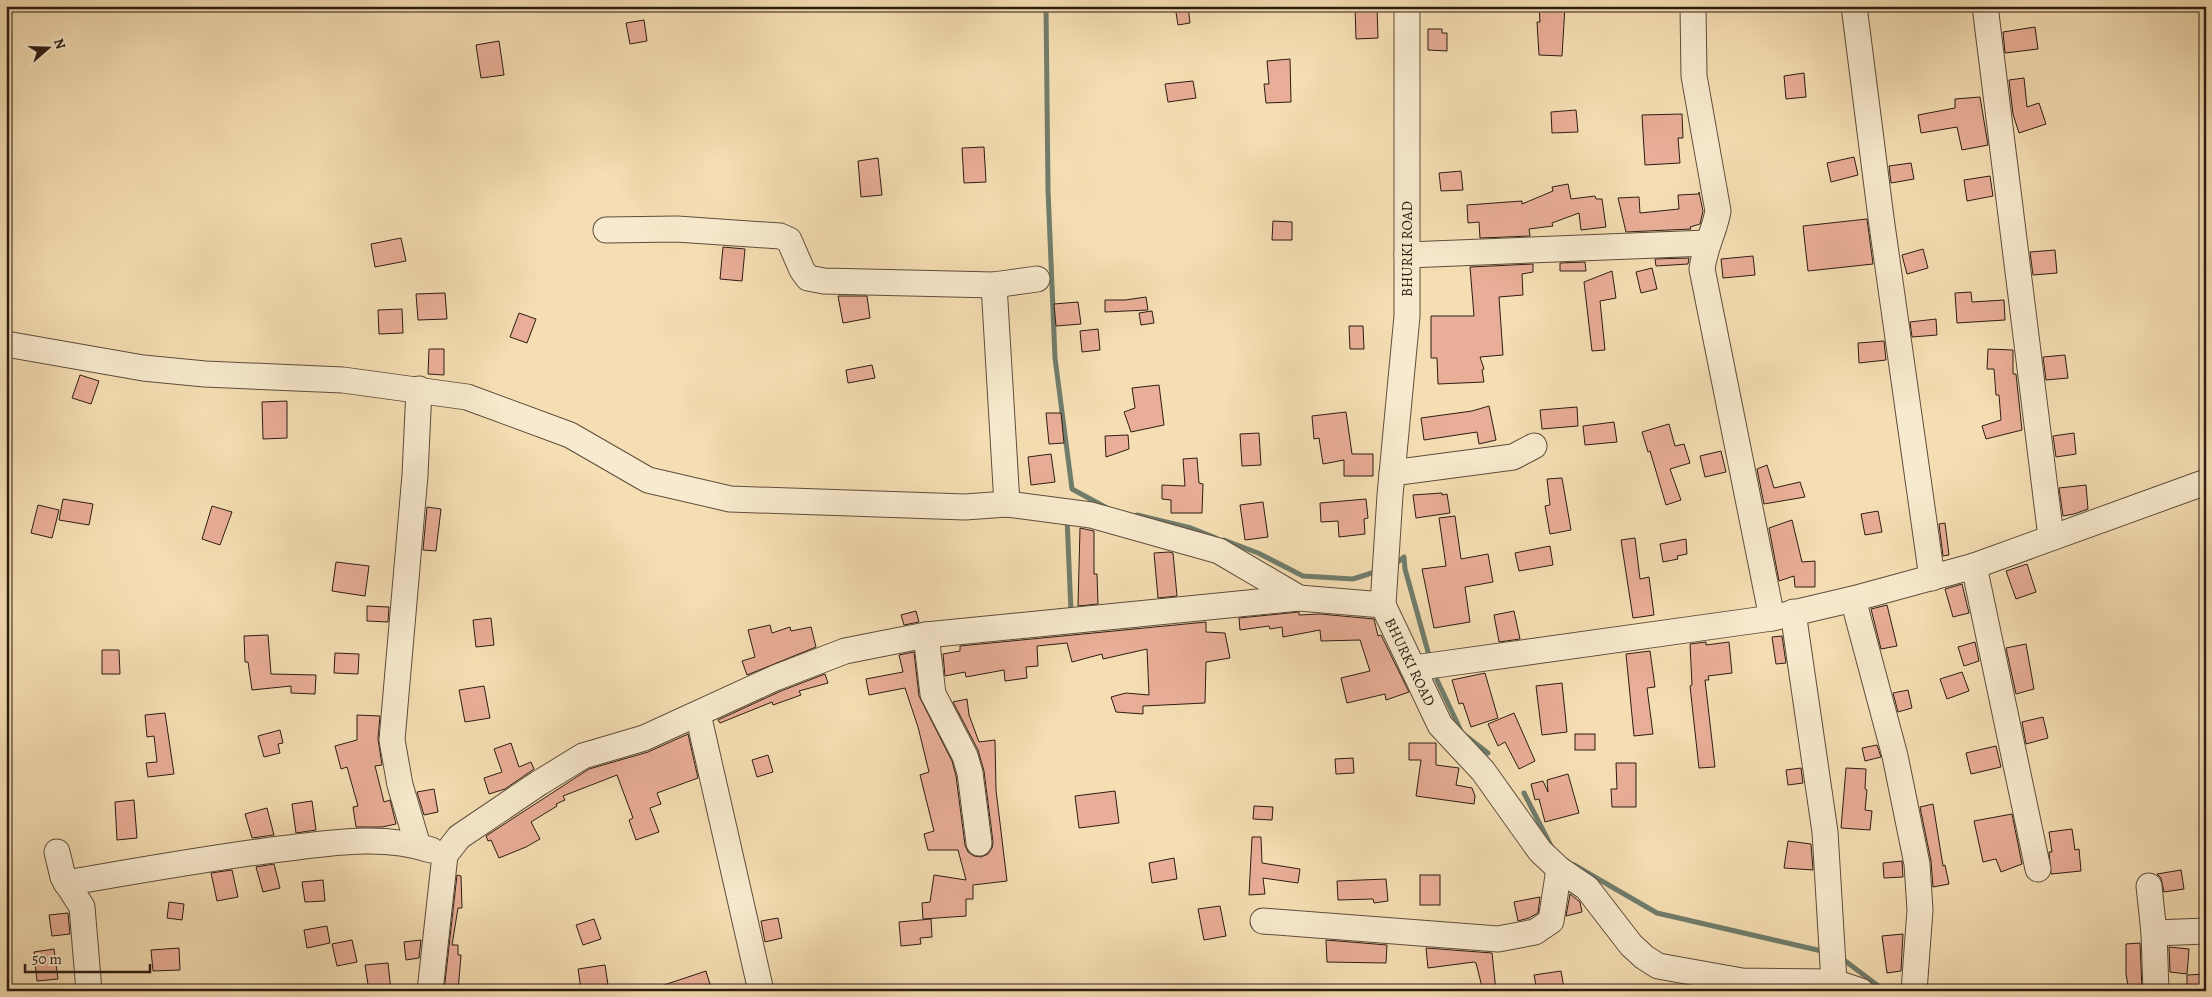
<svg xmlns="http://www.w3.org/2000/svg" width="2212" height="997" viewBox="0 0 2212 997" font-family="Alegreya,serif">
<style>
.lines{fill:none;stroke-linecap:round;stroke-linejoin:round}
.stream{stroke:#707d6c;stroke-width:5}
.building{fill:#e9ae97;stroke:#2c1d13}
.minor-casing{stroke:#5e4d3b;stroke-width:27}
.minor{stroke:#f8eace;stroke-width:25}
.labels{text-anchor:middle;dominant-baseline:central;stroke-width:5;stroke-linejoin:round;paint-order:stroke}
.street-label{font-size:15px;fill:#2c1d13;stroke:#f8eace}
</style>
<rect width="100%" height="100%" fill="#f5deb3"/>
<filter id="stains"><feTurbulence type="fractalNoise" baseFrequency=".004" numOctaves="4"/><feColorMatrix values="0 0 0 0 .2 0 0 0 0 .09 0 0 0 0 .02 0 0 0 .5 -.17"/></filter>
<radialGradient id="worn" r=".72"><stop offset=".6" stop-color="#630" stop-opacity="0"/><stop offset="1" stop-color="#630" stop-opacity=".3"/></radialGradient>
<g class="lines">
<!-- stream -->
<g class="stream">
<polyline points="1046,6 1048,190 1055,358 1072,489 1107,508"/>
<polyline points="1137,515 1191,528 1216,538"/>
<polyline points="1067,518 1071,612"/>
<polyline points="1224,540 1258,553 1303,576 1353,579 1378,571"/>
<polyline points="1394,565 1404,557 1405,569 1430,659"/>
<polyline points="1437,680 1462,733 1488,753"/>
<polyline points="1524,793 1551,846"/>
<polyline points="1574,865 1657,913 1826,952"/>
<polyline points="1840,957 1885,991"/>
</g>
</g>
<!-- building -->
<g class="building">
<polygon points="1175,6 1188,6 1190,23 1178,25"/>
<polygon points="1355,6 1377,6 1378,38 1356,39"/>
<polygon points="1539,6 1565,6 1562,56 1539,55 1537,22 1540,22"/>
<polygon points="644,20 647,41 630,44 626,23"/>
<polygon points="2035,27 2038,49 2005,53 2003,32"/>
<polygon points="1428,29 1442,29 1442,33 1447,33 1447,51 1428,50"/>
<polygon points="499,41 504,75 481,78 476,45"/>
<polygon points="1290,59 1291,102 1266,103 1264,84 1269,84 1267,61"/>
<polygon points="1804,73 1806,97 1786,99 1784,76"/>
<polygon points="2024,78 2027,107 2039,103 2046,124 2019,133 2013,114 2009,80"/>
<polygon points="1193,81 1196,98 1168,102 1165,84"/>
<polygon points="1980,97 1988,145 1962,150 1957,127 1921,133 1918,115 1955,108 1955,99"/>
<polygon points="1576,110 1578,132 1552,133 1551,112"/>
<polygon points="1682,114 1683,138 1678,138 1680,163 1645,165 1642,115"/>
<polygon points="984,147 986,182 964,183 962,148"/>
<polygon points="1854,157 1858,175 1831,182 1827,163"/>
<polygon points="878,158 882,195 861,197 858,161"/>
<polygon points="1911,163 1914,179 1891,183 1889,166"/>
<polygon points="1461,171 1463,190 1441,191 1439,173"/>
<polygon points="1990,176 1993,196 1967,201 1964,180"/>
<polygon points="1568,184 1571,199 1595,196 1596,199 1602,199 1606,227 1581,230 1579,213 1552,223 1553,226 1529,229 1530,236 1480,238 1479,222 1468,223 1467,205 1522,201 1522,204 1553,191 1552,187"/>
<polygon points="1699,192 1703,211 1700,224 1690,227 1691,229 1626,232 1618,198 1639,197 1640,213 1679,209 1678,195 1699,194"/>
<polygon points="1867,219 1873,264 1808,271 1803,226"/>
<polygon points="1273,221 1292,222 1292,240 1272,240"/>
<polygon points="401,238 406,261 375,267 371,244"/>
<polygon points="723,247 745,249 742,281 720,279"/>
<polygon points="1923,249 1928,268 1907,274 1902,255"/>
<polygon points="2055,250 2057,273 2033,275 2030,252"/>
<polygon points="1753,256 1755,275 1723,278 1721,259"/>
<polygon points="1689,258 1688,264 1656,266 1655,259"/>
<polygon points="1585,262 1586,271 1560,271 1560,263"/>
<polygon points="1533,264 1533,272 1522,274 1523,295 1499,297 1503,355 1480,357 1484,369 1482,370 1484,382 1438,384 1437,358 1431,358 1431,316 1474,316 1470,267"/>
<polygon points="1652,268 1657,289 1641,293 1636,272"/>
<polygon points="1612,271 1616,298 1600,301 1605,350 1592,351 1584,282"/>
<polygon points="1971,292 1972,302 2004,300 2005,320 1957,323 1955,293"/>
<polygon points="445,293 447,319 418,320 416,294"/>
<polygon points="838,296 867,296 870,318 843,323"/>
<polygon points="1146,297 1148,310 1105,312 1105,300 1125,300"/>
<polygon points="1078,302 1081,324 1056,326 1054,304"/>
<polygon points="402,309 403,333 379,334 378,310"/>
<polygon points="1152,311 1154,323 1141,325 1139,313"/>
<polygon points="519,313 536,319 527,343 510,337"/>
<polygon points="1936,319 1937,335 1912,337 1910,322"/>
<polygon points="1349,326 1363,326 1364,349 1350,349"/>
<polygon points="1098,329 1100,350 1082,352 1080,331"/>
<polygon points="1884,341 1886,360 1859,363 1858,343"/>
<polygon points="429,349 444,349 444,375 428,374"/>
<polygon points="1988,349 2013,350 2013,374 2016,374 2022,430 1986,439 1982,426 2001,420 1999,395 1996,395 1994,369 1987,369"/>
<polygon points="2065,355 2068,378 2046,380 2043,357"/>
<polygon points="872,365 875,378 848,383 846,370"/>
<polygon points="80,375 99,381 91,404 72,398"/>
<polygon points="1159,385 1164,425 1131,432 1124,412 1135,408 1132,388"/>
<polygon points="287,401 287,438 263,439 262,402"/>
<polygon points="1489,406 1496,440 1479,444 1477,432 1424,440 1421,418 1472,411"/>
<polygon points="1577,407 1578,426 1542,429 1540,410"/>
<polygon points="1346,412 1352,454 1373,454 1373,476 1344,476 1344,460 1323,464 1319,438 1314,439 1312,416"/>
<polygon points="1046,413 1061,413 1064,443 1049,444"/>
<polygon points="1614,422 1617,442 1585,445 1583,426"/>
<polygon points="1669,424 1675,446 1684,444 1690,463 1670,469 1681,500 1666,505 1650,451 1648,452 1642,432"/>
<polygon points="1259,433 1261,465 1242,466 1240,434"/>
<polygon points="2074,433 2076,454 2056,457 2053,436"/>
<polygon points="1128,435 1129,449 1106,457 1105,436"/>
<polygon points="1721,451 1726,472 1705,477 1700,456"/>
<polygon points="1051,454 1055,482 1031,485 1028,457"/>
<polygon points="1197,458 1199,483 1203,484 1202,513 1171,513 1171,500 1162,499 1162,485 1185,486 1183,459"/>
<polygon points="1767,465 1774,488 1800,482 1805,497 1764,504 1757,469"/>
<polygon points="1562,478 1571,530 1550,534 1545,506 1550,505 1547,479"/>
<polygon points="2086,485 2088,509 2074,514 2063,516 2059,488"/>
<polygon points="1442,493 1442,495 1447,494 1450,513 1416,518 1413,495"/>
<polygon points="63,499 93,504 89,525 59,520"/>
<polygon points="1366,499 1368,518 1364,519 1365,534 1339,537 1338,521 1321,522 1320,503"/>
<polygon points="1263,502 1268,537 1245,540 1240,505"/>
<polygon points="38,505 59,510 52,538 31,533"/>
<polygon points="212,506 232,512 220,545 202,539"/>
<polygon points="427,507 441,509 436,551 423,550"/>
<polygon points="1878,511 1882,532 1865,535 1861,514"/>
<polygon points="1455,516 1461,559 1488,554 1493,582 1465,587 1470,622 1434,628 1422,569 1446,566 1439,518"/>
<polygon points="1792,520 1802,562 1815,561 1815,587 1795,587 1794,576 1779,581 1769,528"/>
<polygon points="1945,523 1949,555 1943,556 1939,524"/>
<polygon points="1080,528 1094,531 1094,574 1097,574 1098,604 1078,606"/>
<polygon points="1635,538 1640,579 1649,577 1654,615 1633,618 1621,540"/>
<polygon points="1686,539 1687,554 1677,556 1678,559 1663,562 1660,544"/>
<polygon points="1550,546 1553,565 1519,571 1515,553"/>
<polygon points="1169,552 1173,553 1177,596 1158,598 1154,553"/>
<polygon points="336,562 369,566 365,596 332,591"/>
<polygon points="2027,564 2036,592 2016,599 2006,571"/>
<polygon points="1962,584 1969,613 1953,617 1945,589"/>
<polygon points="1887,605 1897,646 1881,649 1871,609"/>
<polygon points="367,606 389,607 388,622 367,621"/>
<polygon points="916,611 919,622 904,625 901,615"/>
<polygon points="1514,611 1520,639 1499,642 1494,615"/>
<polygon points="1299,612 1299,615 1320,614 1374,619 1378,636 1381,635 1409,692 1386,700 1385,694 1347,703 1341,678 1370,671 1360,640 1321,641 1320,630 1283,637 1282,627 1270,629 1269,626 1240,630 1239,618"/>
<polygon points="491,618 494,645 476,647 473,620"/>
<polygon points="1206,622 1206,632 1225,633 1230,658 1206,662 1205,703 1143,706 1143,714 1116,712 1111,697 1126,693 1149,695 1147,649 1103,659 1102,654 1072,662 1067,643 1037,646 1038,666 1026,667 1027,678 1005,681 1004,670 966,677 965,672 945,676 943,654 960,651 960,646"/>
<polygon points="770,625 772,633 790,627 791,631 811,627 816,647 747,675 742,661 755,657 748,630"/>
<polygon points="268,635 271,674 316,675 315,694 291,693 291,686 252,690 248,662 245,662 244,636"/>
<polygon points="1782,636 1786,663 1776,664 1772,637"/>
<polygon points="1706,642 1706,645 1729,642 1732,673 1708,676 1709,680 1705,680 1715,767 1699,768 1690,686 1692,685 1690,644"/>
<polygon points="1975,642 1979,661 1964,666 1958,647"/>
<polygon points="2026,644 2034,689 2016,694 2006,648"/>
<polygon points="102,650 119,650 120,674 102,674"/>
<polygon points="1650,651 1655,687 1647,688 1653,734 1634,736 1626,654"/>
<polygon points="914,652 919,696 952,761 956,776 965,845 968,852 974,856 981,857 988,854 992,848 993,842 984,771 978,750 953,702 967,699 969,715 979,742 995,740 996,790 1007,881 973,885 973,899 966,899 966,916 923,919 922,903 930,902 934,875 966,880 958,850 928,850 924,834 934,831 920,775 929,772 918,727 905,688 869,695 866,679 903,672 899,655"/>
<polygon points="335,653 359,654 358,674 334,673"/>
<polygon points="1962,672 1969,691 1947,699 1940,679"/>
<polygon points="1485,673 1498,718 1471,727 1463,703 1459,704 1452,680"/>
<polygon points="825,674 828,683 799,691 801,695 773,705 772,702 720,723 718,720 781,691"/>
<polygon points="1562,683 1567,732 1542,735 1536,686"/>
<polygon points="484,686 490,718 465,722 459,690"/>
<polygon points="1908,690 1912,708 1898,712 1893,693"/>
<polygon points="165,713 174,774 148,777 146,763 157,762 154,736 147,737 145,715"/>
<polygon points="1514,713 1535,761 1519,769 1505,742 1498,746 1488,724"/>
<polygon points="357,715 380,716 378,739 382,765 375,766 384,802 390,800 396,824 382,827 356,827 353,807 358,806 347,767 341,769 335,746 357,740"/>
<polygon points="2043,717 2048,738 2026,744 2022,722"/>
<polygon points="280,730 283,743 278,744 280,753 264,757 258,736"/>
<polygon points="688,734 698,778 657,793 661,804 650,808 659,832 636,840 629,820 633,818 617,775 563,796 565,800 556,804 557,806 531,822 540,839 526,847 499,858 491,840 488,841 486,836 589,769 648,752"/>
<rect x="1575" y="734" width="20" height="16"/>
<polygon points="511,743 519,767 531,762 534,769 505,789 489,794 484,778 502,772 494,749"/>
<polygon points="1409,743 1436,743 1436,765 1459,768 1456,785 1472,788 1475,796 1474,804 1416,796 1421,760 1409,760"/>
<polygon points="1877,745 1881,757 1865,761 1862,748"/>
<polygon points="1996,746 2001,767 1971,774 1966,753"/>
<polygon points="768,755 773,772 757,777 752,760"/>
<polygon points="1353,758 1354,773 1336,774 1335,759"/>
<polygon points="1616,763 1636,763 1636,807 1612,807 1611,789 1617,789"/>
<polygon points="1801,768 1803,783 1788,785 1786,770"/>
<polygon points="1846,768 1866,769 1865,789 1867,790 1865,810 1872,811 1870,830 1841,828"/>
<polygon points="1568,774 1579,813 1545,822 1539,799 1535,800 1531,784 1543,781 1548,792 1547,780"/>
<polygon points="434,789 438,812 424,815 417,792"/>
<polygon points="1115,791 1119,823 1079,828 1075,796"/>
<polygon points="134,800 137,838 117,840 115,802"/>
<polygon points="312,801 316,830 296,833 292,804"/>
<polygon points="1933,804 1943,866 1945,865 1949,884 1933,887 1931,861 1920,807"/>
<polygon points="1254,806 1273,807 1272,820 1253,819"/>
<polygon points="267,808 274,835 252,838 245,814"/>
<polygon points="2012,814 2022,864 2001,872 1996,859 1983,862 1974,821"/>
<polygon points="2072,829 2075,850 2079,849 2081,871 2051,874 2049,852 2052,852 2049,832"/>
<polygon points="1252,837 1261,837 1262,863 1300,869 1298,883 1263,878 1265,894 1249,895"/>
<polygon points="1788,841 1811,844 1813,870 1784,868"/>
<polygon points="1174,858 1177,879 1152,883 1149,863"/>
<polygon points="1902,861 1903,877 1884,878 1883,863"/>
<polygon points="274,864 280,888 263,892 256,867"/>
<polygon points="232,870 238,897 217,901 211,873"/>
<polygon points="2181,870 2184,889 2164,892 2161,878 2157,874"/>
<polygon points="457,875 461,876 462,908 458,908 452,945 458,945 458,955 461,955 458,991 444,991"/>
<rect x="1420" y="875" width="20" height="30"/>
<polygon points="1386,879 1388,901 1374,903 1373,899 1338,900 1337,881"/>
<polygon points="323,880 325,901 305,902 302,882"/>
<polygon points="1570,894 1580,902 1582,912 1566,916"/>
<polygon points="1540,897 1538,913 1529,918 1518,921 1514,902"/>
<polygon points="169,902 184,904 182,920 167,918"/>
<polygon points="1220,906 1226,936 1204,940 1198,909"/>
<polygon points="68,913 70,934 52,936 49,915"/>
<polygon points="778,918 782,938 765,942 761,921"/>
<polygon points="594,919 601,939 583,945 576,925"/>
<polygon points="931,919 932,937 920,938 921,944 901,946 899,922"/>
<polygon points="327,926 330,943 307,948 304,930"/>
<polygon points="1903,934 1901,971 1887,973 1882,936"/>
<polygon points="352,940 357,962 337,966 332,944"/>
<polygon points="421,940 419,958 406,960 404,942"/>
<polygon points="1326,940 1387,945 1386,963 1327,962"/>
<polygon points="2140,943 2142,991 2129,991 2126,974 2126,944"/>
<polygon points="2169,947 2189,949 2187,974 2170,972"/>
<polygon points="179,948 180,970 153,971 151,950"/>
<polygon points="1426,948 1492,953 1496,991 1483,991 1476,963 1474,962 1428,968"/>
<polygon points="54,949 58,979 37,981 34,952"/>
<polygon points="388,963 391,991 369,991 365,965"/>
<polygon points="605,965 608,985 581,989 578,969"/>
<polygon points="706,971 712,991 655,991 655,988"/>
<polygon points="1561,971 1564,988 1537,991 1534,975"/>
<polygon points="2206,974 2206,991 2187,991 2187,975"/>
</g>
<g class="lines">
<defs>
<g id="minor">
<polyline points="1407,6 1407,316 1390,495 1383,605 1440,725 1483,771 1540,851 1559,869 1587,888 1631,945 1644,957 1658,966 1742,981 1834,982 1861,991"/>
<path d="M1693 6 1694 76 1718 211C1714 233 1705 246 1702 269L1772 618"/>
<polyline points="1854,6 1881,218 1932,578"/>
<polyline points="1985,6 2051,537"/>
<polyline points="606,230 677,229 780,236 789,240 802,270 808,278 824,281 994,285 1037,279"/>
<polyline points="1407,255 1707,243"/>
<polyline points="994,285 1007,504"/>
<polyline points="6,344 143,368 205,374 343,380 467,397 570,435 648,480 730,499 965,507 1007,504 1091,515 1219,551 1299,598"/>
<polyline points="1392,473 1513,457 1534,446"/>
<polyline points="1974,566 2038,869"/>
<polyline points="1853,599 1895,756 1917,864 1920,910 1914,991"/>
<polyline points="1793,612 1825,832 1834,982"/>
<polyline points="926,635 933,694 965,756 970,773 979,843"/>
<polyline points="1414,668 1772,618 1853,599 1974,566 2206,482"/>
<polyline points="698,714 761,991"/>
<polyline points="418,846 400,785 392,740 415,475 419,389"/>
<polyline points="57,852 63,877 82,907 89,991"/>
<path d="M66 883C137 871 209 858 280 849 331 843 382 834 431 850"/>
<polyline points="2149,886 2154,933 2156,991"/>
<polyline points="1263,921 1498,939 1535,932 1551,921 1559,869"/>
<polyline points="2154,933 2206,931"/>
<polyline points="430,991 445,855 459,837 539,783 583,756 644,738 775,678 845,651 926,635 1299,598 1383,605"/>
</g>
</defs>
<!-- minor casing -->
<use href="#minor" class="minor-casing"/>
<!-- minor -->
<use href="#minor" class="minor"/>
</g>
<g class="labels">
<!-- street labels -->
<g class="street-label">
<text transform="translate(1407 249) rotate(-90)">BHURKI ROAD</text>
<text transform="translate(1410 662) rotate(64)">BHURKI ROAD</text>
</g>
</g>
<!-- margin -->
<rect width="2212" height="997" fill="none" stroke="#f5deb3" stroke-width="25"/>
<rect x="8" y="8" width="2197" height="982" fill="none" stroke="#2c1d13" stroke-width="2.5"/>
<rect x="12" y="12" width="2187" height="972" fill="none" stroke="#2c1d13"/>
<!-- north arrow -->
<g transform="translate(48 48) rotate(70)" stroke="#f8eace" stroke-width="4" paint-order="stroke">
<path d="M0-4L9 19L0 12L-9 19Z" fill="#2c1d13"/>
<text y="-8" font-size="14" font-weight="bold" text-anchor="middle" fill="#2c1d13">N</text>
</g>
<!-- scale -->
<path d="M25 964v8h125v-8" fill="none" stroke="#2c1d13" stroke-width="2.5"/>
<text x="32" y="964" font-size="15" fill="#2c1d13" stroke="#f8eace" stroke-width="4" paint-order="stroke">50 m</text>
<rect width="100%" height="100%" filter="url(#stains)"/>
<rect width="100%" height="100%" fill="url(#worn)"/>
</svg>
